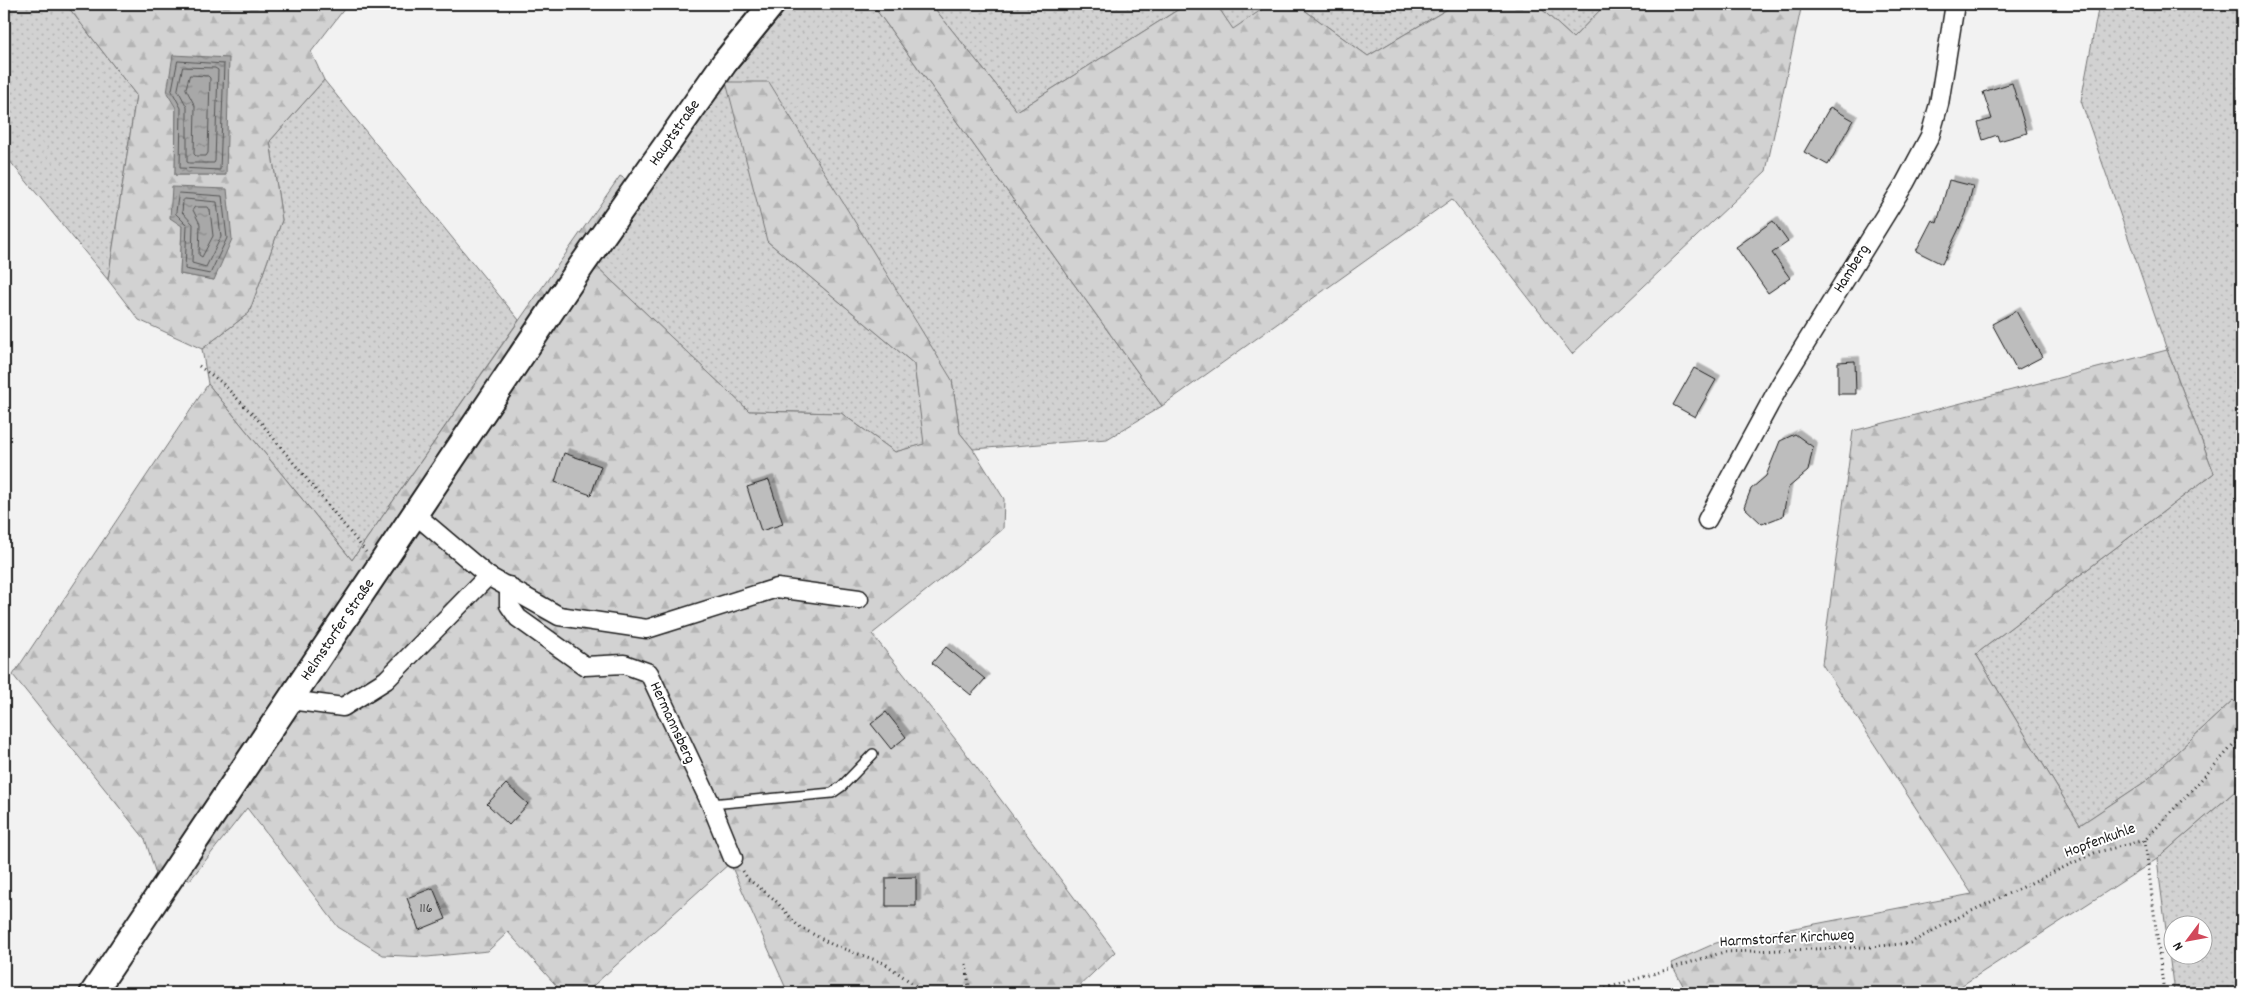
<svg xmlns="http://www.w3.org/2000/svg" width="2246" height="997" viewBox="0 0 2246 997" font-family="Dekko,sans-serif">
<style>
.grass{fill:url(#grass-dots);stroke:#777;fill-rule:evenodd}
.forest{fill:url(#forest-firs);stroke:#777;fill-rule:evenodd}
.water{fill:url(#water-ripples);stroke:#707070}
.lines{fill:none;stroke-linecap:round;stroke-linejoin:round}
.shore{stroke:#545454;stroke-width:1}
.building{fill:#bdbdbd;stroke:#1c1c1c;filter:url(#shadow)}
.service-casing{stroke:#1c1c1c;stroke-width:12}
.minor-casing{stroke:#1c1c1c;stroke-width:21}
.secondary-casing{stroke:#1c1c1c;stroke-width:29}
.path{stroke:#1c1c1c;stroke-width:3;stroke-dasharray:1 4;stroke-linecap:butt}
.service{stroke:#fff;stroke-width:9}
.minor{stroke:#fff;stroke-width:18}
.secondary{stroke:#fff;stroke-width:25}
.labels{text-anchor:middle;dominant-baseline:central;stroke-width:4;stroke-linejoin:round;paint-order:stroke}
.number-label{font-size:14px;fill:#444}
.street-label{font-size:16px;fill:#1c1c1c;stroke:#fff}
</style>
<defs>
<pattern id="grass-dots" width="8" height="8" patternUnits="userSpaceOnUse" patternTransform="scale(1.25)"><rect width="8" height="8" fill="#d2d2d2"/><path d="M2 2h.1M6 6h.1" fill="none" stroke="#b4b4b4" stroke-width="1.8" stroke-linecap="round"/></pattern>
<pattern id="forest-firs" width="22" height="20" patternUnits="userSpaceOnUse" patternTransform="scale(1.25)"><rect width="22" height="20" fill="#d2d2d2"/><path d="M5 1l3.5 6h-7zM16 11l3.5 6h-7z" fill="#b4b4b4"/></pattern>
<pattern id="water-ripples" width="26" height="14" patternUnits="userSpaceOnUse" patternTransform="scale(1.25)"><rect width="26" height="14" fill="#a8a8a8"/><path d="M2 4q2-2 4 0t4 0M15 11q2-2 4 0t4 0" fill="none" stroke="#888"/></pattern>
<filter id="shadow"><feDropShadow dx="4.5" dy="-4.5" stdDeviation="0" flood-color="#0004"/></filter>
</defs>
<rect width="100%" height="100%" fill="#f2f2f2"/>
<filter id="ink" filterUnits="userSpaceOnUse"><feTurbulence type="fractalNoise" baseFrequency=".02" numOctaves="2"/><feDisplacementMap in="SourceGraphic" scale="10" xChannelSelector="R" yChannelSelector="G"/><feConvolveMatrix kernelMatrix="1 2 1 2 8 2 1 2 1" color-interpolation-filters="sRGB"/></filter>
<g filter="url(#ink)">
<!-- grass -->
<g class="grass">
<polygon points="4,4 66,4 136,95 108,280 4,154"/>
<polygon points="786,4 872,4 1162,406 1107,439 973,449 960,433 952,380 767,241 914,364 925,444 895,452 841,413 749,411 594,264 731,65"/>
<polygon points="931,4 1187,4 1017,111"/>
<polygon points="1216,4 1270,4 1233,30"/>
<polygon points="1296,4 1456,4 1368,56"/>
<polygon points="1536,4 1606,4 1573,38"/>
<polygon points="2099,4 2242,4 2242,709 2233,700 2146,781 2080,825 1976,654 2214,473 2167,350 2081,101"/>
<polygon points="324,80 519,320 352,560 208,384 202,349 249,313 282,220 270,141"/>
<path d="M2242 785V993H2174L2157 859ZM2174 924H2204V954H2174Z"/>
</g>
<!-- forest -->
<g class="forest">
<path d="M66 4H348L311 52 324 80 270 141 282 220 249 313 202 349 139 320 108 280 136 95ZM176 108 226 175H175ZM182 226 214 280 180 274Z"/>
<polygon points="872,4 931,4 1017,111 1187,4 1216,4 1233,29 1270,4 1296,4 1368,56 1456,4 1536,4 1573,38 1606,4 1802,4 1766,171 1572,354 1452,199 1162,406"/>
<polygon points="726,82 769,82 952,380 960,433 973,449 1004,499 1003,529 872,634 956,740 1115,952 1072,993 788,993 730,863 585,993 563,993 508,932 488,951 427,957 383,955 338,927 247,808 190,880 156,874 145,839 13,675 208,384 352,560 620,176 645,191 594,264 749,411 841,413 895,452 924,444 914,364 767,241"/>
<polygon points="2167,350 2214,473 1976,654 2080,825 2146,781 2233,700 2242,709 2242,785 2157,859 1950,993 1687,993 1671,963 1716,943 1972,894 1822,664 1853,431"/>
</g>
<!-- water -->
<g class="water">
<polygon points="173,55 229,58 226,175 175,175 176,108 167,93"/>
<polygon points="172,187 227,189 232,239 214,280 180,274 182,226 170,218"/>
</g>
<g class="lines">
<!-- shore -->
<g class="shore">
<polygon points="178,61 224,64 220,170 180,168 181,108 172,91"/>
<polygon points="183,67 215,68 218,70 215,161 214,163 189,163 187,162 187,107 178,90"/>
<polygon points="190,75 208,76 210,78 208,153 206,156 196,156 194,154 195,106 186,89"/>
<polygon points="179,193 222,196 227,238 210,274 185,269 187,225 176,214"/>
<polygon points="185,199 217,202 221,237 206,267 192,263 193,224 182,212 183,201"/>
<polygon points="195,207 208,207 210,210 213,236 202,257 199,255 200,224 193,210"/>
</g>
</g>
<!-- building -->
<g class="building">
<polygon points="2012,83 2027,133 1999,141 1997,135 1983,140 1978,123 1992,119 1983,92"/>
<polygon points="1830,107 1853,120 1828,165 1804,152"/>
<polygon points="1949,180 1973,186 1966,214 1942,264 1916,251 1932,220 1937,223"/>
<polygon points="1773,221 1788,242 1772,253 1790,278 1768,293 1736,247"/>
<polygon points="2016,311 2042,357 2017,370 1992,324"/>
<polygon points="1855,361 1856,394 1838,394 1838,362"/>
<polygon points="1694,368 1716,380 1695,417 1673,405"/>
<polygon points="1795,434 1813,447 1808,471 1788,488 1783,516 1762,524 1744,507 1751,489 1766,476 1780,441"/>
<polygon points="564,453 601,466 591,495 555,482"/>
<polygon points="769,480 783,524 761,531 747,487"/>
<polygon points="946,647 985,679 971,695 932,663"/>
<polygon points="886,712 906,737 891,749 871,724"/>
<polygon points="506,784 528,804 509,825 487,804"/>
<polygon points="916,877 916,906 886,906 886,878"/>
<polygon points="433,888 446,919 419,930 407,898"/>
</g>
<g class="lines">
<defs>
<polyline id="service" points="711,804 832,793 842,786 873,754"/>
<g id="minor">
<polyline points="416,515 488,576 559,616 647,629 777,588 859,599"/>
<polyline points="1707,520 1780,385 1905,183 1930,136 1939,104 1955,4"/>
<polyline points="509,586 509,605 518,618 585,666 624,664 649,673 711,804 733,858"/>
<polyline points="290,700 343,707 386,680 488,576"/>
</g>
<polyline id="secondary" points="93,993 582,265 725,62 772,4"/>
</defs>
<!-- service casing -->
<use href="#service" class="service-casing"/>
<!-- minor casing -->
<use href="#minor" class="minor-casing"/>
<!-- secondary casing -->
<use href="#secondary" class="secondary-casing"/>
<!-- path -->
<g class="path">
<polyline points="199,366 221,382 262,424 366,552"/>
<polyline points="2145,840 2164,993"/>
<polyline points="743,871 748,879 774,899 798,926 833,945 884,963 926,993"/>
<polyline points="966,964 970,993"/>
<polyline points="1581,993 1604,989 1724,952 1871,947 1910,943 1959,917 2094,853 2145,840 2242,736"/>
</g>
<!-- service -->
<use href="#service" class="service"/>
<!-- minor -->
<use href="#minor" class="minor"/>
<!-- secondary -->
<use href="#secondary" class="secondary"/>
</g>
</g>
<g class="labels">
<!-- number labels -->
<g class="number-label">
<text x="426" y="909">116</text>
</g>
<!-- street labels -->
<g class="street-label">
<text transform="translate(675 133) rotate(-55)">Hauptstraße</text>
<text transform="translate(1852 269) rotate(-58)">Hamberg</text>
<text transform="translate(338 630) rotate(-56)">Helmstorfer Straße</text>
<text transform="translate(672 723) rotate(65)">Hermannsberg</text>
<text transform="translate(2100 841) rotate(-20)">Hopfenkuhle</text>
<text transform="translate(1787 939) rotate(-3)">Harmstorfer Kirchweg</text>
</g>
</g>
<!-- margin -->
<rect width="2246" height="997" fill="none" stroke="#fff" stroke-width="20"/>
<rect x="10" y="10" width="2226" height="977" fill="none" stroke="#1c1c1c" stroke-width="2" filter="url(#ink)"/>
<!-- north arrow -->
<g transform="translate(2188 940) rotate(238)"><circle r="24" fill="#ffffff" stroke="#a4a4a4"/>
<path d="M0-4L9 19L0 12L-9 19Z" fill="#d1495b"/>
<text y="-8" font-size="14" font-weight="bold" text-anchor="middle" fill="#1c1c1c">N</text>
</g>
</svg>
